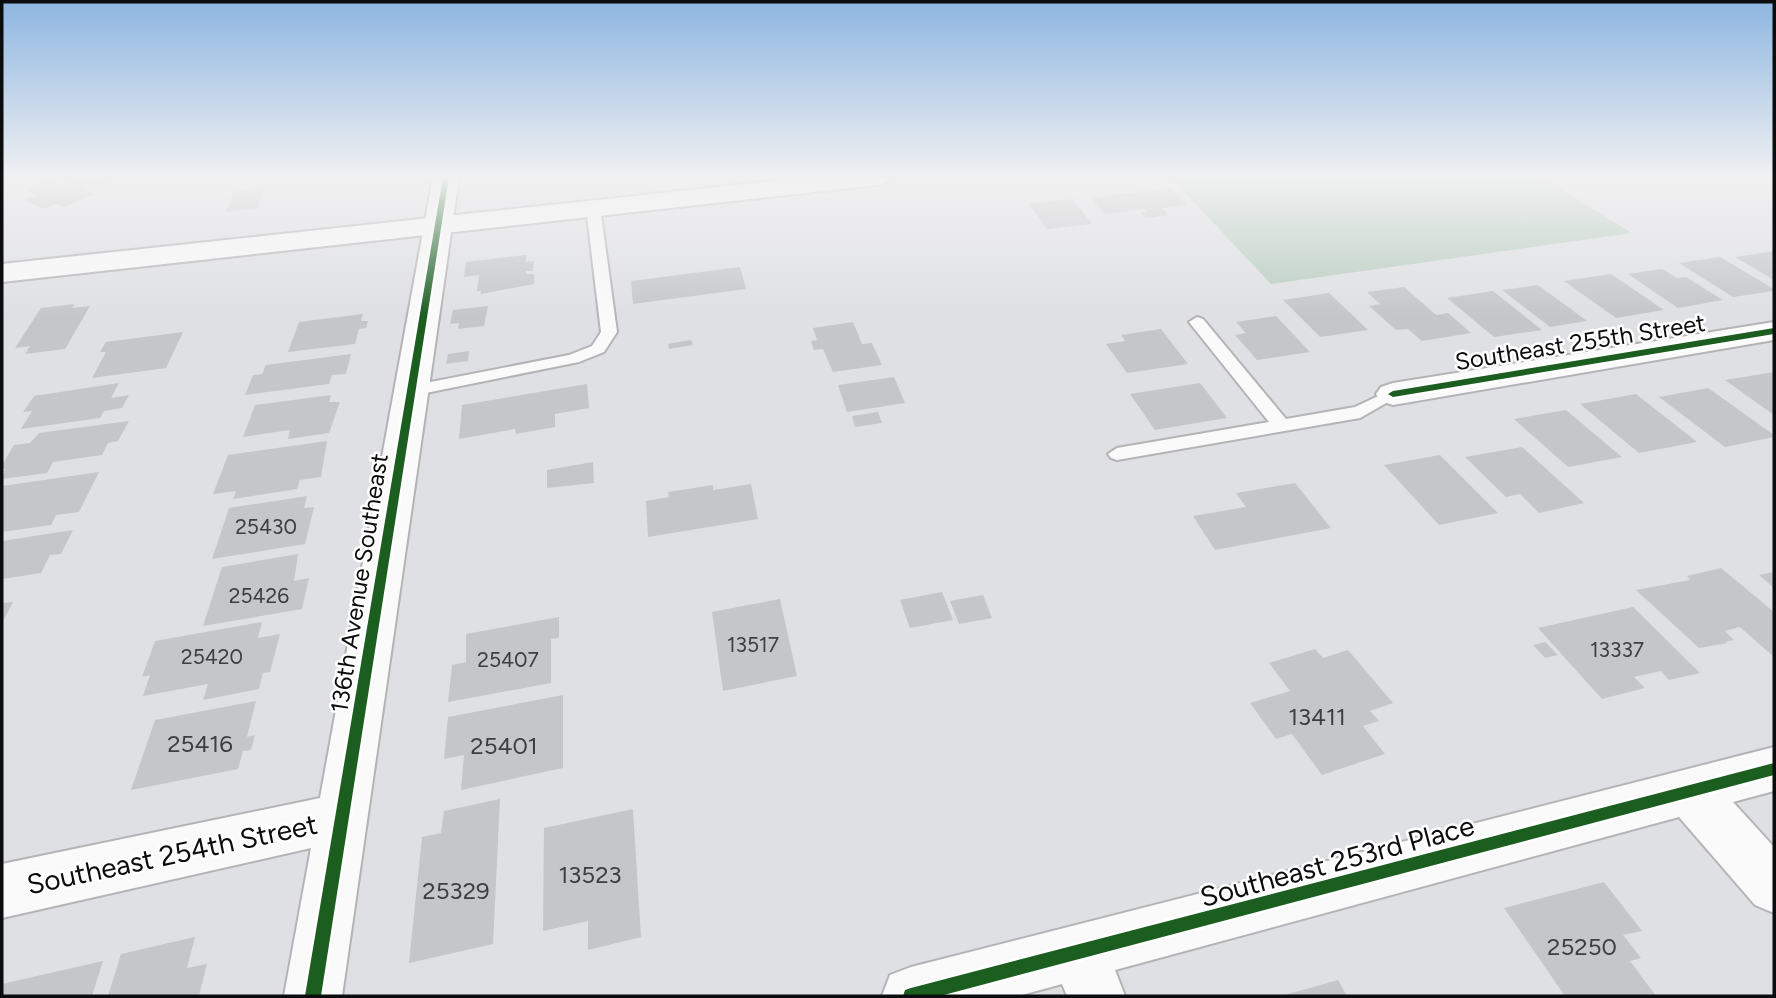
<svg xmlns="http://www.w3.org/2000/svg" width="1776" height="998" viewBox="0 0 1776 998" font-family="Figtree,sans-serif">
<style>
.green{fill:#b8cdc0}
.building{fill:#c5c6c8}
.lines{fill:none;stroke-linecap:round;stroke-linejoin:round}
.service-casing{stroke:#b4b4b6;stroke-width:4}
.minor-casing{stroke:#b4b4b6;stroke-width:4}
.secondary-casing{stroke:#b4b4b6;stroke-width:4}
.service{fill:#fafafb;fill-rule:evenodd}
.minor{fill:#fafafb;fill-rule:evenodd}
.secondary{fill:#fafafb;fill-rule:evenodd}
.cycleway-casing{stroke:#fff;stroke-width:5}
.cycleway{fill:#1b5e20;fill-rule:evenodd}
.labels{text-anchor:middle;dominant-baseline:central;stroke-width:5;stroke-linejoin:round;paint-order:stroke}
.number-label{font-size:21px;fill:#3c3e40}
.street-label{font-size:24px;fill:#0b0c0e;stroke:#fff}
.near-number-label{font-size:24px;fill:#3c3e40}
.near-street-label{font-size:28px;fill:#0b0c0e;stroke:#fff}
</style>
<rect width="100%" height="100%" fill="#dfe0e3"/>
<!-- green -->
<polygon class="green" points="1170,177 1541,177 1632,233 1271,284"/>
<!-- building -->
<g class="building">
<polygon points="63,177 116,177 83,189 95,194 64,207 56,204 44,209 24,200 38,195 25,189 48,181 65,187 74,184 59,178"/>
<polygon points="264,187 257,208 226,212 234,191"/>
<polygon points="1171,188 1187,205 1162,208 1168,215 1145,218 1140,212 1147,212 1144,209 1105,214 1091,198"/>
<polygon points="1073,199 1092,224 1047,229 1029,204"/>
<polygon points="1774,251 1774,280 1735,257"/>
<polygon points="526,255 526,262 534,261 533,271 526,271 526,274 534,274 534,284 481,294 481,291 477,291 479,275 464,277 466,262"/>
<polygon points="1720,257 1774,289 1774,291 1733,297 1679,263"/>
<polygon points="740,267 746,289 633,304 631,281"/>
<polygon points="1662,269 1677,278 1686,277 1723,300 1678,308 1628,274"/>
<polygon points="1611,274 1664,310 1616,318 1564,281"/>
<polygon points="1538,285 1587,321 1550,327 1502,290"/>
<polygon points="1404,287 1436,315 1448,313 1471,333 1422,341 1408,329 1396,330 1369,306 1380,304 1367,292"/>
<polygon points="1493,291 1542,330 1494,337 1447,298"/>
<polygon points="1329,293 1368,330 1320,337 1283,300"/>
<polygon points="75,304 72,308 90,306 65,349 25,354 30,346 15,348 41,308"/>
<polygon points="488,306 484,326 458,329 459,323 450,324 453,310"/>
<polygon points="363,314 361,321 368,321 366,328 359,329 355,344 288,352 299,322"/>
<polygon points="1276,316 1310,352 1257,360 1235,335 1246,333 1236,322"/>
<polygon points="853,322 862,344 872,343 882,365 833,372 823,349 814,350 811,341 817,340 813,328"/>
<polygon points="1161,329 1188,364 1127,373 1106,344 1125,341 1121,335"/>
<polygon points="183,332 166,368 92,378 106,352 100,352 106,342"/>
<polygon points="691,340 693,345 669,349 668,344"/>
<polygon points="469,351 468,361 446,364 448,354"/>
<polygon points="351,354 346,374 332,375 329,384 245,395 253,375 262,374 266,365"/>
<polygon points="1774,372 1774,415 1725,380"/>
<polygon points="894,377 905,403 847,412 838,385"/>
<polygon points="119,383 111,398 129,395 122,408 104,411 100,418 21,429 32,411 23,412 34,396"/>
<polygon points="1200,383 1227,418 1155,430 1130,394"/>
<polygon points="587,384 589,408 555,414 555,427 516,434 515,429 459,439 462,405"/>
<polygon points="1708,388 1774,435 1774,437 1725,447 1659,397"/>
<polygon points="1636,394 1697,442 1639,453 1580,404"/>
<polygon points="331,395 329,402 340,402 329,433 288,439 290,430 243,437 255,405"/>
<polygon points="1566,410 1622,457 1568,467 1514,419"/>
<polygon points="878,412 882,423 855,427 852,416"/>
<polygon points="129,421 118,441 108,443 102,455 53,462 47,473 2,479 5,469 2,469 2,465 14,445 30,443 39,433"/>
<polygon points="327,441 321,477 300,480 297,489 233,499 236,491 213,494 228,455"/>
<polygon points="1522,447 1584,503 1539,513 1520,494 1506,497 1465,457"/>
<polygon points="1440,455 1498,513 1439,525 1384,465"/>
<polygon points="593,462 594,483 547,488 547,470"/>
<polygon points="99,472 79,512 56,515 51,525 2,532 2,486"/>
<polygon points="1295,483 1331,528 1215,550 1193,516 1246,507 1236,493"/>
<polygon points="751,484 758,519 648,537 646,501 669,497 668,492 713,485 713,490"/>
<polygon points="307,496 304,508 314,507 305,544 212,559 229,508"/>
<polygon points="73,530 61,554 50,555 41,573 2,579 2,541"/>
<polygon points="298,554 294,581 309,578 302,609 203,626 222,567"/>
<polygon points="1721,568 1774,612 1774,657 1740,627 1725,631 1734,640 1725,642 1727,643 1699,648 1636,590 1690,580 1687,576"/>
<polygon points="1774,572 1774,588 1759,575"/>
<polygon points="942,592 953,620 910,628 900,600"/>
<polygon points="983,595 992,618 959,624 950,601"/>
<polygon points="780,599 797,676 723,691 712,612"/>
<polygon points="13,602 2,623 2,603"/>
<polygon points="1633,607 1700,673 1669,680 1661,671 1634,677 1645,688 1602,699 1538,628"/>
<polygon points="559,617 559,638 551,639 551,683 448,702 452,665 466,662 466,634"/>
<polygon points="262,622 258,638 280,634 270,672 263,673 259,689 203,700 208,684 143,696 150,675 142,677 155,641"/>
<polygon points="1545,642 1558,655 1545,658 1533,645"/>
<polygon points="1315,649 1323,658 1348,650 1393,703 1370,711 1379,721 1363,726 1385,754 1322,775 1292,734 1276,739 1250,703 1290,691 1269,663"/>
<polygon points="563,695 563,768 461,790 464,755 444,759 448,717"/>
<polygon points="256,701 247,737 255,735 251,750 243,751 238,769 131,790 155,720"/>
<polygon points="500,799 493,944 409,963 422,837 441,833 444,811"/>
<polygon points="633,809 641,937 588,950 588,921 543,931 544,828"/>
<polygon points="1604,882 1642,931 1623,935 1641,958 1630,961 1656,996 1565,996 1504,908"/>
<polygon points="195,937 187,968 207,964 199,996 108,996 121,954"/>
<polygon points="103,961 92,996 2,996 2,984"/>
<polygon points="1338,980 1347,996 1285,996 1285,995"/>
</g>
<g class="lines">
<defs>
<g id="service">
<polygon points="593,203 600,207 617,332 604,352 579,362 411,396 405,395 402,391 405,387 569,355 592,346 601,332 586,207"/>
<polygon points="1197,317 1203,319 1286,419 1355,407 1393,389 1402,394 1360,418 1117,460 1111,458 1108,454 1117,448 1269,422 1189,322"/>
</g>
<g id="minor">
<polygon points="433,177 459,177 342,996 284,996 311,848 2,918 2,864 320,798"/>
<polygon points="1774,322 1774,340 1393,405 1381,401 1376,394 1381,387 1393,383"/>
<polygon points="1774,747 1774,791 1733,802 1774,847 1774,913 1755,905 1679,817 1115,970 1125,996 1067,996 1062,984 1018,996 882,996 890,975 911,967"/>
</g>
<polygon id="secondary" points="811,177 891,177 887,182 878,185 2,282 2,264"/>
</defs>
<!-- service casing -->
<use href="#service" class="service-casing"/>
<!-- minor casing -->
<use href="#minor" class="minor-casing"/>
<!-- secondary casing -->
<use href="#secondary" class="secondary-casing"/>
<!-- service -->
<use href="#service" class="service"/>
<!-- minor -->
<use href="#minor" class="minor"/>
<!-- secondary -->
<use href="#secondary" class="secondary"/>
<defs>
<g id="cycleway">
<polygon points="443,177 449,177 321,996 305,996"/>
<polygon points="1774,328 1774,334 1393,397 1388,394 1393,391"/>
<polygon points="1774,763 1774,775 940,996 903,996 905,990 911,988"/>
</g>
</defs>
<!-- cycleway casing -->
<use href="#cycleway" class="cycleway-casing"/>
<!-- cycleway -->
<use href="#cycleway" class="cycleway"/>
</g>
<!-- sky -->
<linearGradient id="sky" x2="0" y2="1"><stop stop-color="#8db6e1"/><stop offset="0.56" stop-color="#f1f1f2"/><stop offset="1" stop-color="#f1f1f2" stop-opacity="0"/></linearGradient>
<rect width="1776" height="316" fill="url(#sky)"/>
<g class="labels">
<!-- number labels -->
<g class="number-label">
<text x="266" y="526">25430</text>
<text x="259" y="595">25426</text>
<text x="753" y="644">13517</text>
<text x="1617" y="649">13337</text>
<text x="212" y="656">25420</text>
<text x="508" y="659">25407</text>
</g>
<!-- street labels -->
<g class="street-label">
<text transform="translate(1580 342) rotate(-9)">Southeast 255th Street</text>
<text transform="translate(359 583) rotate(-81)">136th Avenue Southeast</text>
</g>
<!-- near-number labels -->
<g class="near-number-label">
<text x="1317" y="716">13411</text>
<text x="200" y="743">25416</text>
<text x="504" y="745">25401</text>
<text x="590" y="874">13523</text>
<text x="456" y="890">25329</text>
<text x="1582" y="946">25250</text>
</g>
<!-- near-street labels -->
<g class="near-street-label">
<text transform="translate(172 854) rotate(-12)">Southeast 254th Street</text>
<text transform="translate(1337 861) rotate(-15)">Southeast 253rd Place</text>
</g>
</g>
<!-- border -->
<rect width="1776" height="998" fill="none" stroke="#0b0c0e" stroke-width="7"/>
</svg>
